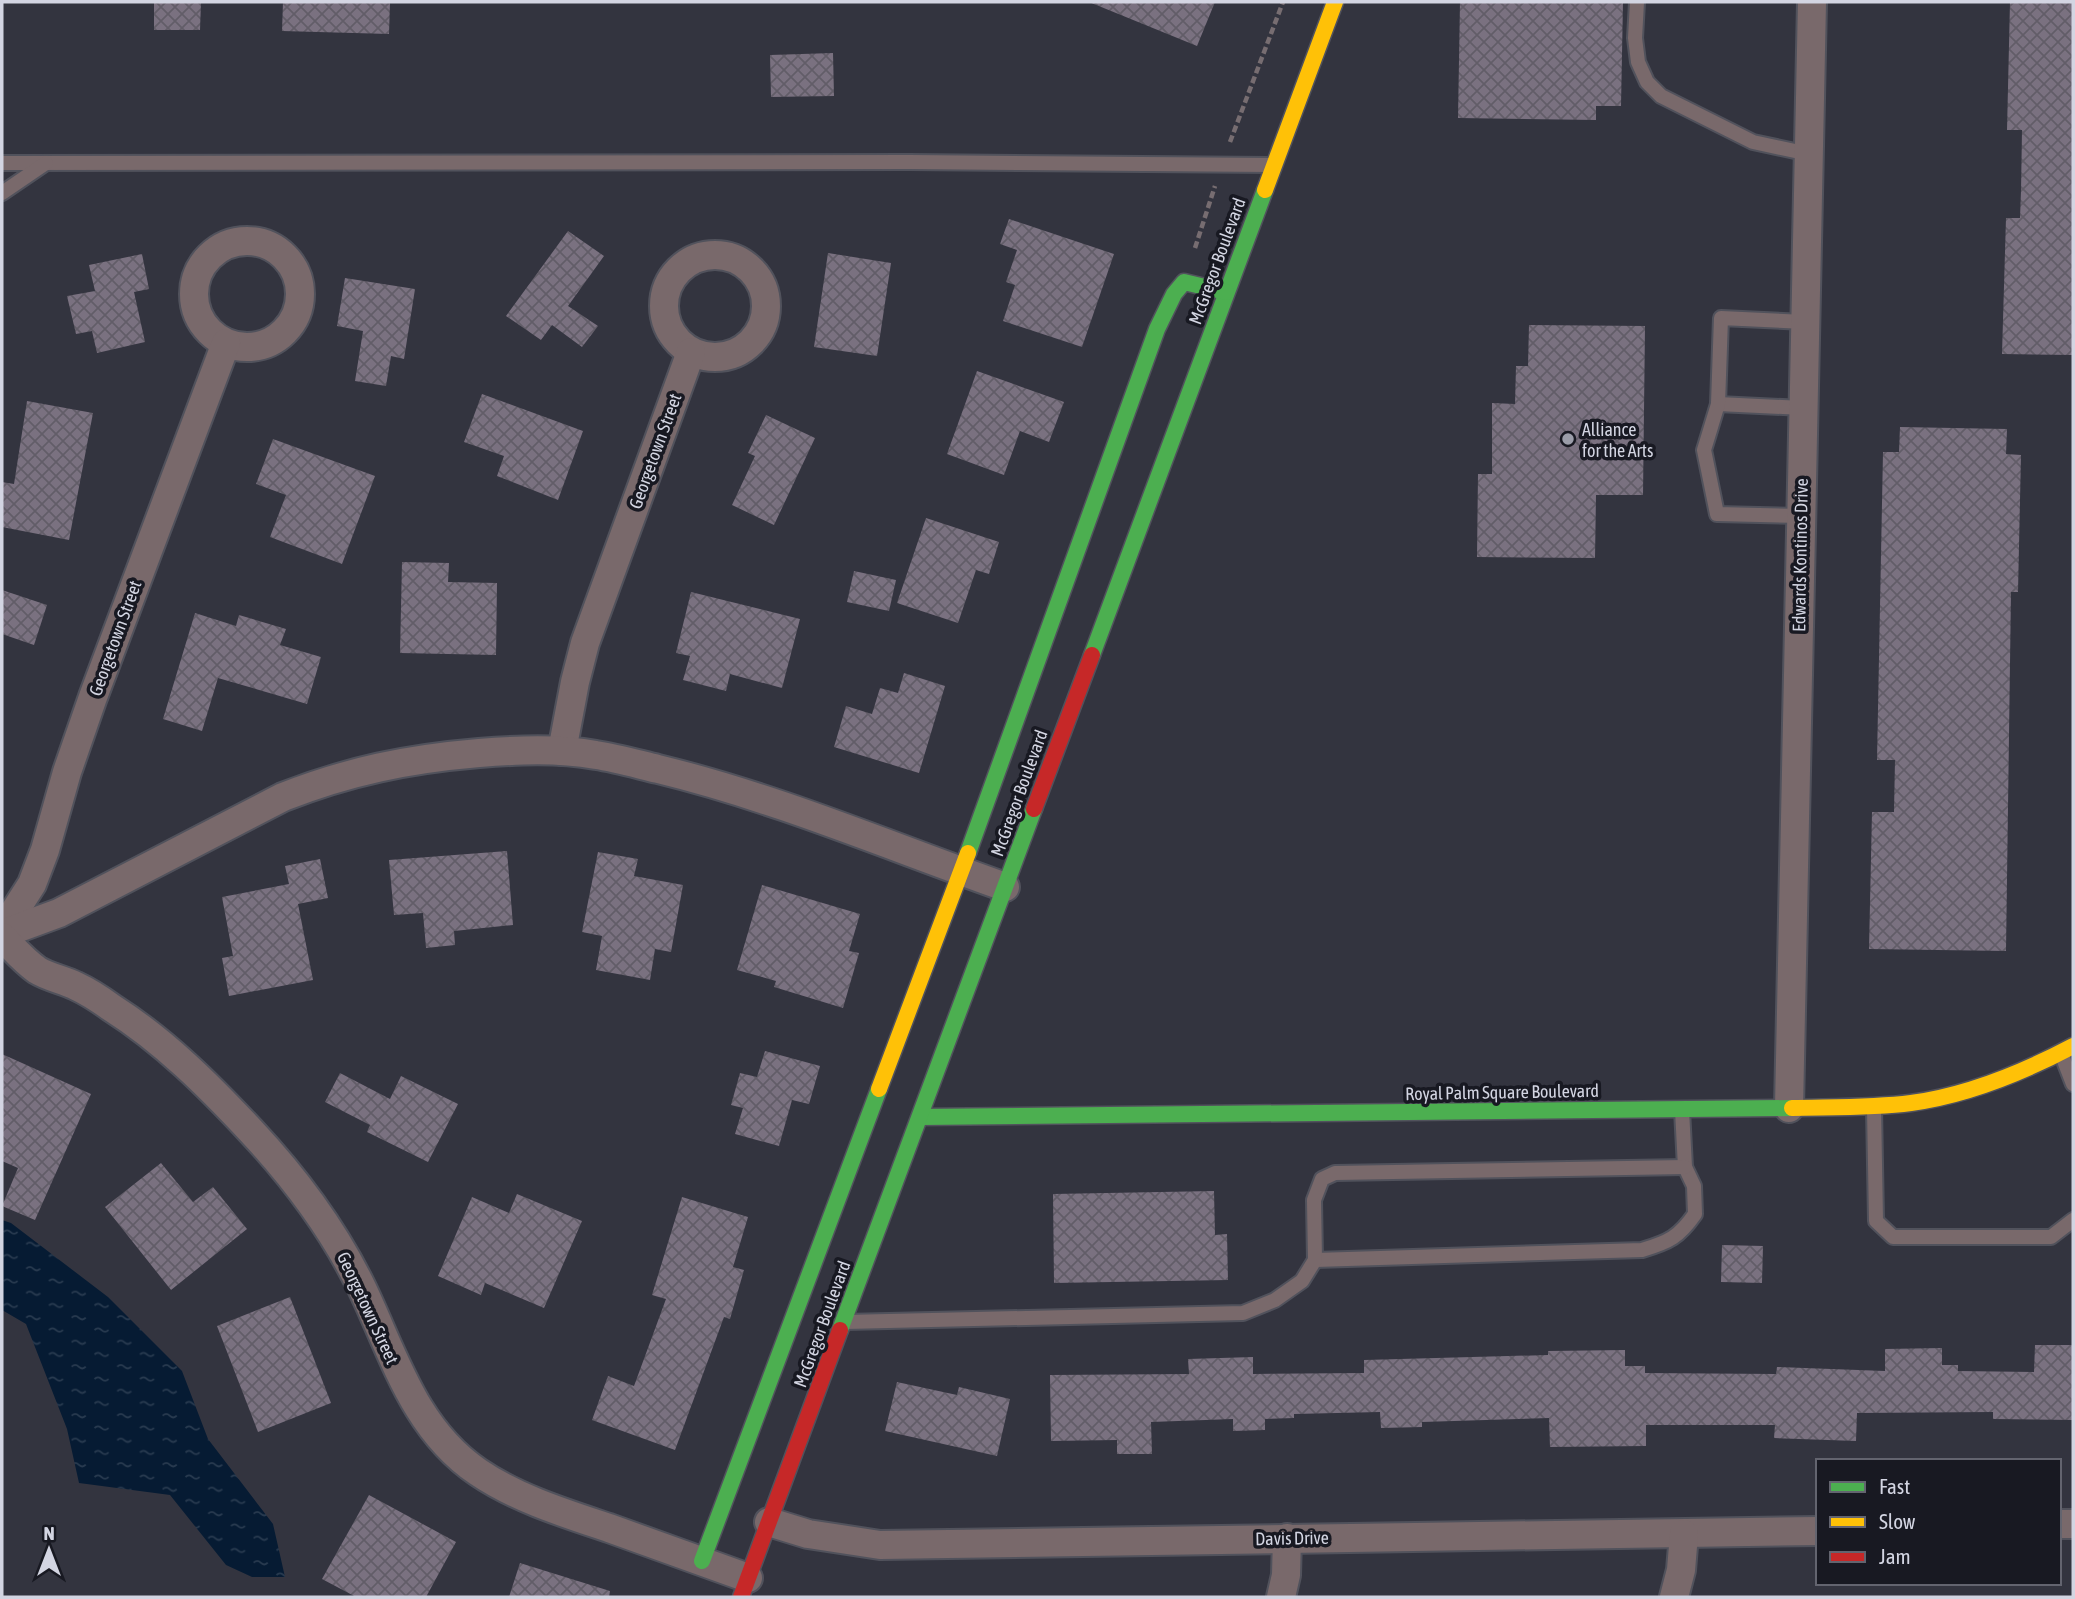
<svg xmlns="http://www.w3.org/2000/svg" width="2075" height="1599" viewBox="0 0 2075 1599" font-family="'Asap Condensed',sans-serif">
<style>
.water{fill:url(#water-ripples)}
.building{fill:url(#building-cross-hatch)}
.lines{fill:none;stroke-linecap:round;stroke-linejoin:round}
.lane-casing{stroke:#51525c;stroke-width:18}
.street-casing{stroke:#51525c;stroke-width:32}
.fast-casing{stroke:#51525c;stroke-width:19}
.slow-casing{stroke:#51525c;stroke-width:19}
.jam-casing{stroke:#51525c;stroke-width:19}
.path{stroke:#776d71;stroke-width:4.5;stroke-dasharray:7 3.5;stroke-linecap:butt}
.lane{stroke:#79696b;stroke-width:14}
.street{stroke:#79696b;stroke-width:28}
.fast{stroke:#4caf50;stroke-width:16}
.slow{stroke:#ffc107;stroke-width:16}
.jam{stroke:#c62828;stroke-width:16}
.poi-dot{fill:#9b9da9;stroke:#181922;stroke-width:2.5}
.labels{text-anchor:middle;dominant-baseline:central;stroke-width:7;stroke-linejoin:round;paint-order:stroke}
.street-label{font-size:18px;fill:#d3d5e2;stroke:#181922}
.poi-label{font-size:18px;fill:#d3d5e2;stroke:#181922;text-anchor:start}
</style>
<defs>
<pattern id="water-ripples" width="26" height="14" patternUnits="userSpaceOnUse" patternTransform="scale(1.75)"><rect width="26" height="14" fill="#061b33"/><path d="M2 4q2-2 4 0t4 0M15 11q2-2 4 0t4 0" fill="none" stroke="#293b50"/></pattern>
<pattern id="building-cross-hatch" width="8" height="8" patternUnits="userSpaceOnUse" patternTransform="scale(1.75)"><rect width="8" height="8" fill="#7a7180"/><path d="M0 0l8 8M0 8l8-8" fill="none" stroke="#625d68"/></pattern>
</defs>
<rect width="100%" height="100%" fill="#33343f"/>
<!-- water -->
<polygon class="water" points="2,1220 11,1223 108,1297 182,1371 208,1439 273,1524 285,1577 252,1577 226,1565 170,1495 79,1483 67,1429 26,1324 2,1310"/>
<!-- building -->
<g class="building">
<polygon points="154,2 201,2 200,30 154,30"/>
<polygon points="283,2 390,2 389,34 282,31"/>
<polygon points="1089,2 1215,2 1197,46"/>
<polygon points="1460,2 1623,2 1621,106 1596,106 1596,120 1458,118"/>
<polygon points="2010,2 2073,2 2073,355 2002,354 2006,218 2020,218 2021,191 2022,130 2007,130"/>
<polygon points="833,53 834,96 771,97 770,55"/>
<polygon points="1009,219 1114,254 1082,347 1003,321 1015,285 1006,282 1017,250 1000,244"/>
<polygon points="568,231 604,256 568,306 598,326 582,347 552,325 541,340 506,316"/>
<polygon points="828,253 891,263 877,356 814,347"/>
<polygon points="142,254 149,289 134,292 145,342 97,353 92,331 76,334 67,296 95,291 89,265"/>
<polygon points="345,278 415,289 404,359 391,356 386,386 355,381 363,331 337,326"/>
<polygon points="1529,325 1645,326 1643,495 1596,495 1595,558 1477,557 1478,474 1492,474 1492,403 1515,404 1516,366 1528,366"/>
<polygon points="977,371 1064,402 1049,442 1020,431 1004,475 947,454"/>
<polygon points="482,394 583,431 558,500 497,476 504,456 464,442"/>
<polygon points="27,401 93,413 69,540 2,527 2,482 14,484"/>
<polygon points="766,415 815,438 774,525 732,505 755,456 748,453"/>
<polygon points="1900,427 2007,429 2006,454 2021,455 2018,592 2011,592 2006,951 1869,949 1872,812 1894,812 1895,760 1877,760 1883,452 1899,452"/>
<polygon points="273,439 375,476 342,564 270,537 286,495 256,484"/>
<polygon points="926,518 999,542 989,574 976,570 958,623 897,603"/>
<polygon points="402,562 449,563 448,582 497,583 496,655 400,653"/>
<polygon points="854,571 896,580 889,611 847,602"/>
<polygon points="2,590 47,605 34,645 2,634"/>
<polygon points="691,592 800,619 782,688 730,674 726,691 683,680 690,656 676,653"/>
<polygon points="195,613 236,626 239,615 286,629 280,645 321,657 307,704 218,678 202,731 163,719"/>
<polygon points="904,673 945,686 919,773 834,747 846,706 872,714 880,688 898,693"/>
<polygon points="507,851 513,925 454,931 455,945 426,948 423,913 394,915 389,860"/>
<polygon points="598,852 638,859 634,876 683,885 671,952 655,949 650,980 596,970 602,936 582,932"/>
<polygon points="320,859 328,898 298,904 313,980 229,996 222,958 233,956 222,897 289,884 285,866"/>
<polygon points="762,885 860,914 849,951 859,953 843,1008 774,987 776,981 737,970"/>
<polygon points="765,1051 820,1066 809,1104 792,1100 779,1146 735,1134 743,1108 731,1105 740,1073 757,1077"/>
<polygon points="2,1054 91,1094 35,1220 2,1206 18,1168 2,1161"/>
<polygon points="340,1073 390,1099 401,1076 458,1104 428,1162 367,1132 370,1125 325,1102"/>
<polygon points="161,1163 193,1202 213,1187 247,1229 171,1290 105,1207"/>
<polygon points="1214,1191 1215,1235 1227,1234 1228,1280 1054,1283 1053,1194"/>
<polygon points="517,1194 582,1221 544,1308 485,1283 481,1295 438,1276 472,1197 509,1213"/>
<polygon points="682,1197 748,1217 733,1267 744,1270 730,1319 724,1317 675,1450 592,1420 608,1376 634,1386 666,1299 652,1295"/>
<polygon points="1722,1245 1763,1246 1762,1283 1721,1282"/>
<polygon points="290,1297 331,1403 258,1432 217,1326"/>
<polygon points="2035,1345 2073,1345 2073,1420 1993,1419 1993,1412 1857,1413 1856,1441 1774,1438 1775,1425 1646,1425 1646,1446 1550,1447 1549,1418 1422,1422 1422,1427 1381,1428 1380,1412 1294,1414 1294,1418 1265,1419 1265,1430 1233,1431 1233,1419 1151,1422 1152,1454 1117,1454 1117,1440 1051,1441 1050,1375 1189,1374 1188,1359 1253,1357 1253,1374 1364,1373 1364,1360 1548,1355 1548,1351 1625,1350 1625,1366 1645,1366 1645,1373 1776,1374 1777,1367 1885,1371 1885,1349 1942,1348 1942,1365 1958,1365 1958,1371 2034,1372"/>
<polygon points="897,1382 957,1395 959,1387 1010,1399 997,1456 885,1431"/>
<polygon points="369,1495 456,1542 426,1597 356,1597 322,1579"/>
<polygon points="520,1563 610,1591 609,1597 509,1597"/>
</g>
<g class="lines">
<defs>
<g id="lane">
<polyline points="1637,2 1635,38 1638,62 1647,82 1661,96 1753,142 1809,154"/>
<polyline points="2,163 909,162 1273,165"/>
<polyline points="2,193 46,163"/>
<polyline points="1718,404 1803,408"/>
<polyline points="1801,516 1717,514 1704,450 1718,404 1721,318 1805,322"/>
<polyline points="2061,1053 2073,1084"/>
<polyline points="1874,1107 1876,1221 1893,1237 2051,1237 2073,1220"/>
<path d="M1315 1260 1642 1250C1669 1242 1679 1237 1695 1214L1694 1186 1685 1167 1682 1110"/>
<polyline points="845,1322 1243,1313 1275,1300 1302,1281 1315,1260 1314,1200 1322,1179 1335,1173 1685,1167"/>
</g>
<g id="street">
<circle cx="247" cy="294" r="53"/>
<circle cx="715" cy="306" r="51"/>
<polyline points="562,751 575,682 585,643 691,352"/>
<polyline points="2,931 32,884 45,850 67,772 93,697 226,343"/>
<path d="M2 934 59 913 283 797C349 771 408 759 479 753 518 750 557 748 596 755 616 758 637 764 658 769 777 798 889 846 1005 887"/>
<path d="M2 937C13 948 24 961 37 970 48 977 64 980 76 986 89 992 101 1000 112 1008 164 1041 209 1086 251 1131 294 1177 333 1229 361 1286 393 1352 413 1428 478 1472 516 1498 564 1513 609 1528 655 1545 702 1561 748 1578"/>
<polyline points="1789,1108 1812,2"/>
<polyline points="769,1522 808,1534 880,1545 1818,1531"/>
<polyline points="2059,1524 2073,1524"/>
<polyline points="1281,1597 1286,1575 1287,1538"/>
<polyline points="1674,1597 1681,1570 1684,1534"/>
</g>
<g id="fast">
<polyline points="1092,655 1265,190"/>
<polyline points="968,853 1157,329 1174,294 1184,282 1226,292"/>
<polyline points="920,1117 1792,1108"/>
<polyline points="840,1330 1034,809"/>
<polyline points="702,1561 879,1089"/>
</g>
<g id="slow">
<polyline points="1265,190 1335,2"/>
<polyline points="879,1089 968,853"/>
<path d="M1792 1108C1832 1107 1872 1108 1911 1103 1969 1095 2022 1073 2073 1046"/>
</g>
<g id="jam">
<polyline points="1034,809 1092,655"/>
<polyline points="741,1597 840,1330"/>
</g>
</defs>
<!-- lane casing -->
<use href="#lane" class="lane-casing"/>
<!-- street casing -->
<use href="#street" class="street-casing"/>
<!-- fast casing -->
<use href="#fast" class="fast-casing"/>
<!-- slow casing -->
<use href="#slow" class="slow-casing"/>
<!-- jam casing -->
<use href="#jam" class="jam-casing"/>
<!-- path -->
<g class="path">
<polyline points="1230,142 1283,2"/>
<polyline points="1195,248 1215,186"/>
</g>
<!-- lane -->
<use href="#lane" class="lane"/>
<!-- street -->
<use href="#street" class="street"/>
<!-- fast -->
<use href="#fast" class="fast"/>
<!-- slow -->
<use href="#slow" class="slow"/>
<!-- jam -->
<use href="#jam" class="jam"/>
</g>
<!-- markers -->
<circle class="poi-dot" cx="1568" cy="439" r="7"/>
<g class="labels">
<!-- street labels -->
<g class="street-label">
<text transform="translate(1217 261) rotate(-70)">McGregor Boulevard</text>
<text transform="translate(655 451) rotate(-70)">Georgetown Street</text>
<text transform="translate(1800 555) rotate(-89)">Edwards Kontinos Drive</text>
<text transform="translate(115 638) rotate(-70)">Georgetown Street</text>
<text transform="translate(1019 793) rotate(-70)">McGregor Boulevard</text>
<text transform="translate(1502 1092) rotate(-1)">Royal Palm Square Boulevard</text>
<text transform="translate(368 1308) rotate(65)">Georgetown Street</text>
<text transform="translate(822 1324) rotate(-70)">McGregor Boulevard</text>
<text transform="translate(1292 1538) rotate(-1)">Davis Drive</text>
</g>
<!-- poi labels -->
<g class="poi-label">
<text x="1582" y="429">Alliance<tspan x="1582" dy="21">for the Arts</tspan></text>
</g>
</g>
<!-- border -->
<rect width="2075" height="1599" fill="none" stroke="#d3d5e2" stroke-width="7"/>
<!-- legend -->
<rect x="1816" y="1459" width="245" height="126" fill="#181922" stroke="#63646f" stroke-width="2"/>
<rect x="1830" y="1482" width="35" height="10" fill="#4caf50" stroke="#63646f" stroke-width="2"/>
<text x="1879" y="1494" font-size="21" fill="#d3d5e2">Fast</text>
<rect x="1830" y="1517" width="35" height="10" fill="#ffc107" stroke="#63646f" stroke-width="2"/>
<text x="1879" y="1529" font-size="21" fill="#d3d5e2">Slow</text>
<rect x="1830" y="1552" width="35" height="10" fill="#c62828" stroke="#63646f" stroke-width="2"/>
<text x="1879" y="1564" font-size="21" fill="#d3d5e2">Jam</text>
<!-- north arrow -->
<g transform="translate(49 1550)" stroke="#181922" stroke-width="5" paint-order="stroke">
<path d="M0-5L12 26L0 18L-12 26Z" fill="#d3d5e2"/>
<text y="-10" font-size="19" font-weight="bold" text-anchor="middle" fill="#d3d5e2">N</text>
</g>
</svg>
